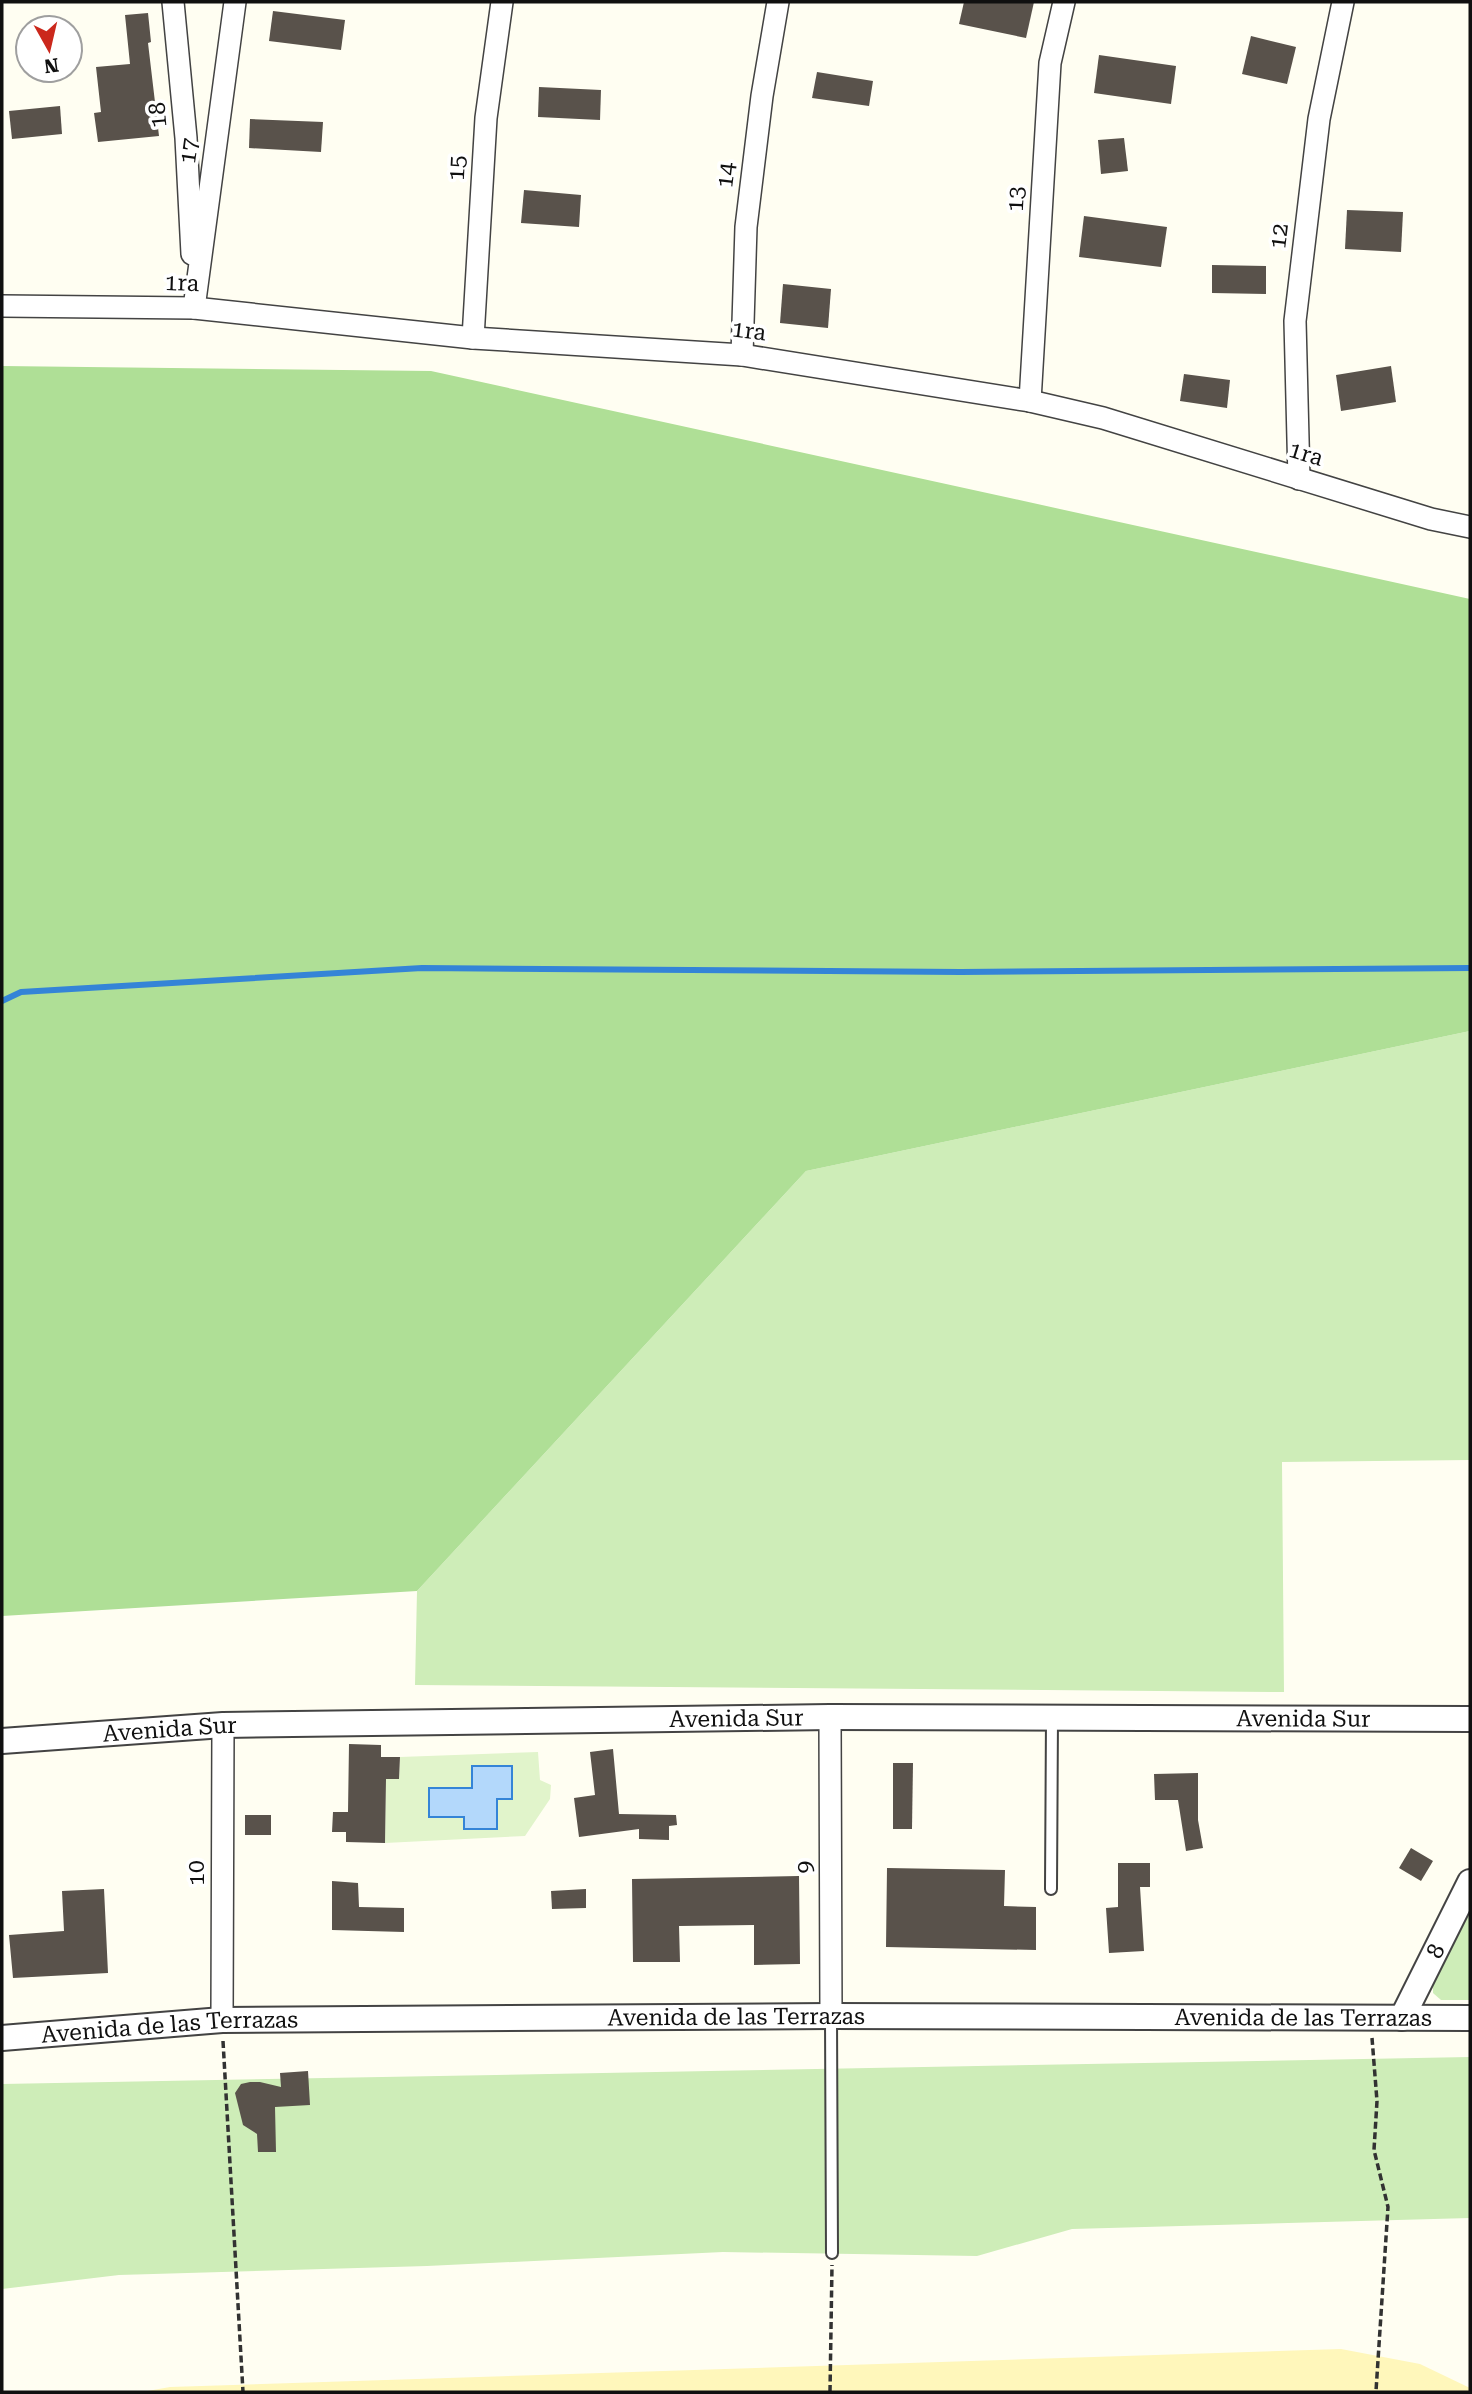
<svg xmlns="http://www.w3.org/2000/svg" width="1472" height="2394" viewBox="0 0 1472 2394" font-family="'Roboto Serif',serif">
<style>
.green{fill:#ceedb8}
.forest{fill:#afdf96}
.sand{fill:#fff7bb}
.pitch{fill:#e1f4cb}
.water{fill:#b3d8fb;stroke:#3484d7;stroke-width:2}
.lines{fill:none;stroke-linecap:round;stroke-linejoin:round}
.stream{stroke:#3484d7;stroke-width:6}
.building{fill:#59524b}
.service-casing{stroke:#434343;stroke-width:14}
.minor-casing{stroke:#434343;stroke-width:24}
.tertiary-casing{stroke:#434343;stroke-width:28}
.path{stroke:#323232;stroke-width:3.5;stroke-dasharray:7 3.5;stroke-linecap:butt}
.service{stroke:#fff;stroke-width:10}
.minor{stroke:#fff;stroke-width:21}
.tertiary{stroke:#fff;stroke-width:24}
.labels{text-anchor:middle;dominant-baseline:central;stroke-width:7;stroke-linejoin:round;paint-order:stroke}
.street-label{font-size:23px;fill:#101010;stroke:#fff}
</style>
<rect width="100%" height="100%" fill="#fffef2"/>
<!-- green -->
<g class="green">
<polygon points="1470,1031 1470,1460 1282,1462 1284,1692 415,1685 417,1591 806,1171"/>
<polygon points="1470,1913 1470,2000 1441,2000 1433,1993 1433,1980"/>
<polygon points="1470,2057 1470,2218 1072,2229 977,2256 723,2252 427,2266 119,2275 2,2289 2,2084"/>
</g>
<!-- forest -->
<polygon class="forest" points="2,366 431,371 1470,599 1470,1031 806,1171 417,1591 2,1616"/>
<!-- sand -->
<polygon class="sand" points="1341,2349 1420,2364 1470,2388 1470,2392 142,2392 170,2387"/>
<!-- pitch -->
<polygon class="pitch" points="538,1752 540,1780 551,1785 550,1799 525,1836 385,1843 386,1779 399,1779 400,1757"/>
<!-- water -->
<polygon class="water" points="472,1766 512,1766 512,1799 497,1799 497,1829 464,1829 464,1817 429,1817 429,1788 472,1788"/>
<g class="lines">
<!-- stream -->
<polyline class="stream" points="2,1001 21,992 422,968 961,972 1470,968"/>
</g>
<!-- building -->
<g class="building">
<polygon points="964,2 1034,2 1026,38 959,24"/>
<polygon points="273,11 345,20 341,50 269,41"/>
<polygon points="148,13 151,42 148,43 159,136 98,142 94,113 101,112 96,67 130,64 125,15"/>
<polygon points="1251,36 1296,47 1287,84 1242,74"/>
<polygon points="1099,55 1176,66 1171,104 1094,93"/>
<polygon points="817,72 873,81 869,106 812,98"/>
<polygon points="539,87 601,90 600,120 538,117"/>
<polygon points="60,106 62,134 12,139 9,111"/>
<polygon points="250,119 323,122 321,152 249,148"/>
<polygon points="1124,138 1128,171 1101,174 1098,140"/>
<polygon points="524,190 581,195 579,227 521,223"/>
<polygon points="1347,210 1403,212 1401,252 1345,249"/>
<polygon points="1084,216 1167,227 1161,267 1079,257"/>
<polygon points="1212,265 1266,266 1266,294 1212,293"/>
<polygon points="783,284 831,289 828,328 780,323"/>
<polygon points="1391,366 1396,402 1341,411 1336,375"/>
<polygon points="1184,374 1230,380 1227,408 1180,401"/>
<polygon points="349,1744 381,1745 381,1757 400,1757 399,1779 386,1779 385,1843 346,1842 346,1832 332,1832 333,1812 348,1812"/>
<polygon points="613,1749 619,1814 676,1815 677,1825 669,1826 669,1840 639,1839 639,1829 579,1837 574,1798 595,1795 590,1752"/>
<polygon points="893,1763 913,1763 912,1829 893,1829"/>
<polygon points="1198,1773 1198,1820 1203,1848 1186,1851 1178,1800 1155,1800 1154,1774"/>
<rect x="245" y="1815" width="26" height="20"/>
<polygon points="1411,1848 1433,1861 1421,1881 1399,1868"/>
<polygon points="1118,1863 1150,1863 1150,1887 1140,1887 1144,1951 1109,1953 1106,1908 1118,1907"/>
<polygon points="887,1868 1005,1870 1004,1906 1036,1907 1036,1950 886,1947"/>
<polygon points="799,1876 800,1964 754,1965 754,1925 679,1926 680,1962 633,1962 632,1879"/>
<polygon points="332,1881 358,1883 359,1907 404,1908 404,1932 332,1930"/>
<polygon points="104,1889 108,1973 13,1978 9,1935 64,1931 62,1891"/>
<polygon points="586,1889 586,1908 552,1909 551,1891"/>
<polygon points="308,2071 310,2105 275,2107 276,2152 258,2152 257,2134 243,2125 235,2093 241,2084 250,2082 260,2082 281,2087 280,2073"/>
</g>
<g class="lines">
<defs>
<g id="service">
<polyline points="1051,1889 1052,1717"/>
<polyline points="831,2016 832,2253"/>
</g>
<g id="minor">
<polyline points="173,2 186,138 192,254"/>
<polyline points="2,306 194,308 473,338 742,355 1030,401 1103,418 1431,519 1470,527"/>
<polyline points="194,308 235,2"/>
<polyline points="473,338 486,118 502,2"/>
<polyline points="742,355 746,227 762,96 778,2"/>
<polyline points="1030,401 1050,63 1064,2"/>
<polyline points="1299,479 1295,321 1319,119 1343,2"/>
<polyline points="830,1717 831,2016"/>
<polyline points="222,2020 223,1725"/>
</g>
<g id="tertiary">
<path id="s1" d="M2 1741 223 1725 830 1717 1470 1719"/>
<path id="s2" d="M1402 2018 1470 1882"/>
<path id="s3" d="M2 2038 222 2020 831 2016 1470 2018"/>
</g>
</defs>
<!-- service casing -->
<use href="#service" class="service-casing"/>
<!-- minor casing -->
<use href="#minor" class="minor-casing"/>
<!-- tertiary casing -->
<use href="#tertiary" class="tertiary-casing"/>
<!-- path -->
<g class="path">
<polyline points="1372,2038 1377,2101 1374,2150 1388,2207 1376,2391"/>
<polyline points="223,2041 243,2392"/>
<polyline points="830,2392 832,2265"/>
</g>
<!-- service -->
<use href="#service" class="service"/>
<!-- minor -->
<use href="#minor" class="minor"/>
<!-- tertiary -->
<use href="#tertiary" class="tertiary"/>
</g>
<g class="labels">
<!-- street labels -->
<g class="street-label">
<text transform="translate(158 115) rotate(-95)">18</text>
<text transform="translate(189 151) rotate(-82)">17</text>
<text transform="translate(457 168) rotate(-87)">15</text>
<text transform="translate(726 175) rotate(-83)">14</text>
<text transform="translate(1016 199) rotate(-87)">13</text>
<text transform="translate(1279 236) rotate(-83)">12</text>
<text transform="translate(182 283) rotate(2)">1ra</text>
<text transform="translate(749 331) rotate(7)">1ra</text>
<text transform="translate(1306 454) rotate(17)">1ra</text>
<text stroke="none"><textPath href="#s1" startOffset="1302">Avenida Sur</textPath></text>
<text stroke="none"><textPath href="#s1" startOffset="735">Avenida Sur</textPath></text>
<text stroke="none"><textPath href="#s1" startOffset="168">Avenida Sur</textPath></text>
<text transform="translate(804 1867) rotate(-90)">9</text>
<text transform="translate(196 1873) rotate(-90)">10</text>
<text stroke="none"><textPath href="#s2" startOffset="75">8</textPath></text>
<text stroke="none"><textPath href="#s3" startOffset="735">Avenida de las Terrazas</textPath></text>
<text stroke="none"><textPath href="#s3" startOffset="1302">Avenida de las Terrazas</textPath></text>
<text stroke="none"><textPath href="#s3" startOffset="168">Avenida de las Terrazas</textPath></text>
</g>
</g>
<!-- border -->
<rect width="1472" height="2394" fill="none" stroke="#101010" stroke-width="7"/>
<!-- north arrow -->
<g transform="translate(49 49) rotate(172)"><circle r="33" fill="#ffffff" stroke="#9f9f9f" stroke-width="2"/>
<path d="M0-5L12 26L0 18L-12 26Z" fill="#cb281c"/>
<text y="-10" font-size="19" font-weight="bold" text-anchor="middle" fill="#101010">N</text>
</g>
</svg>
